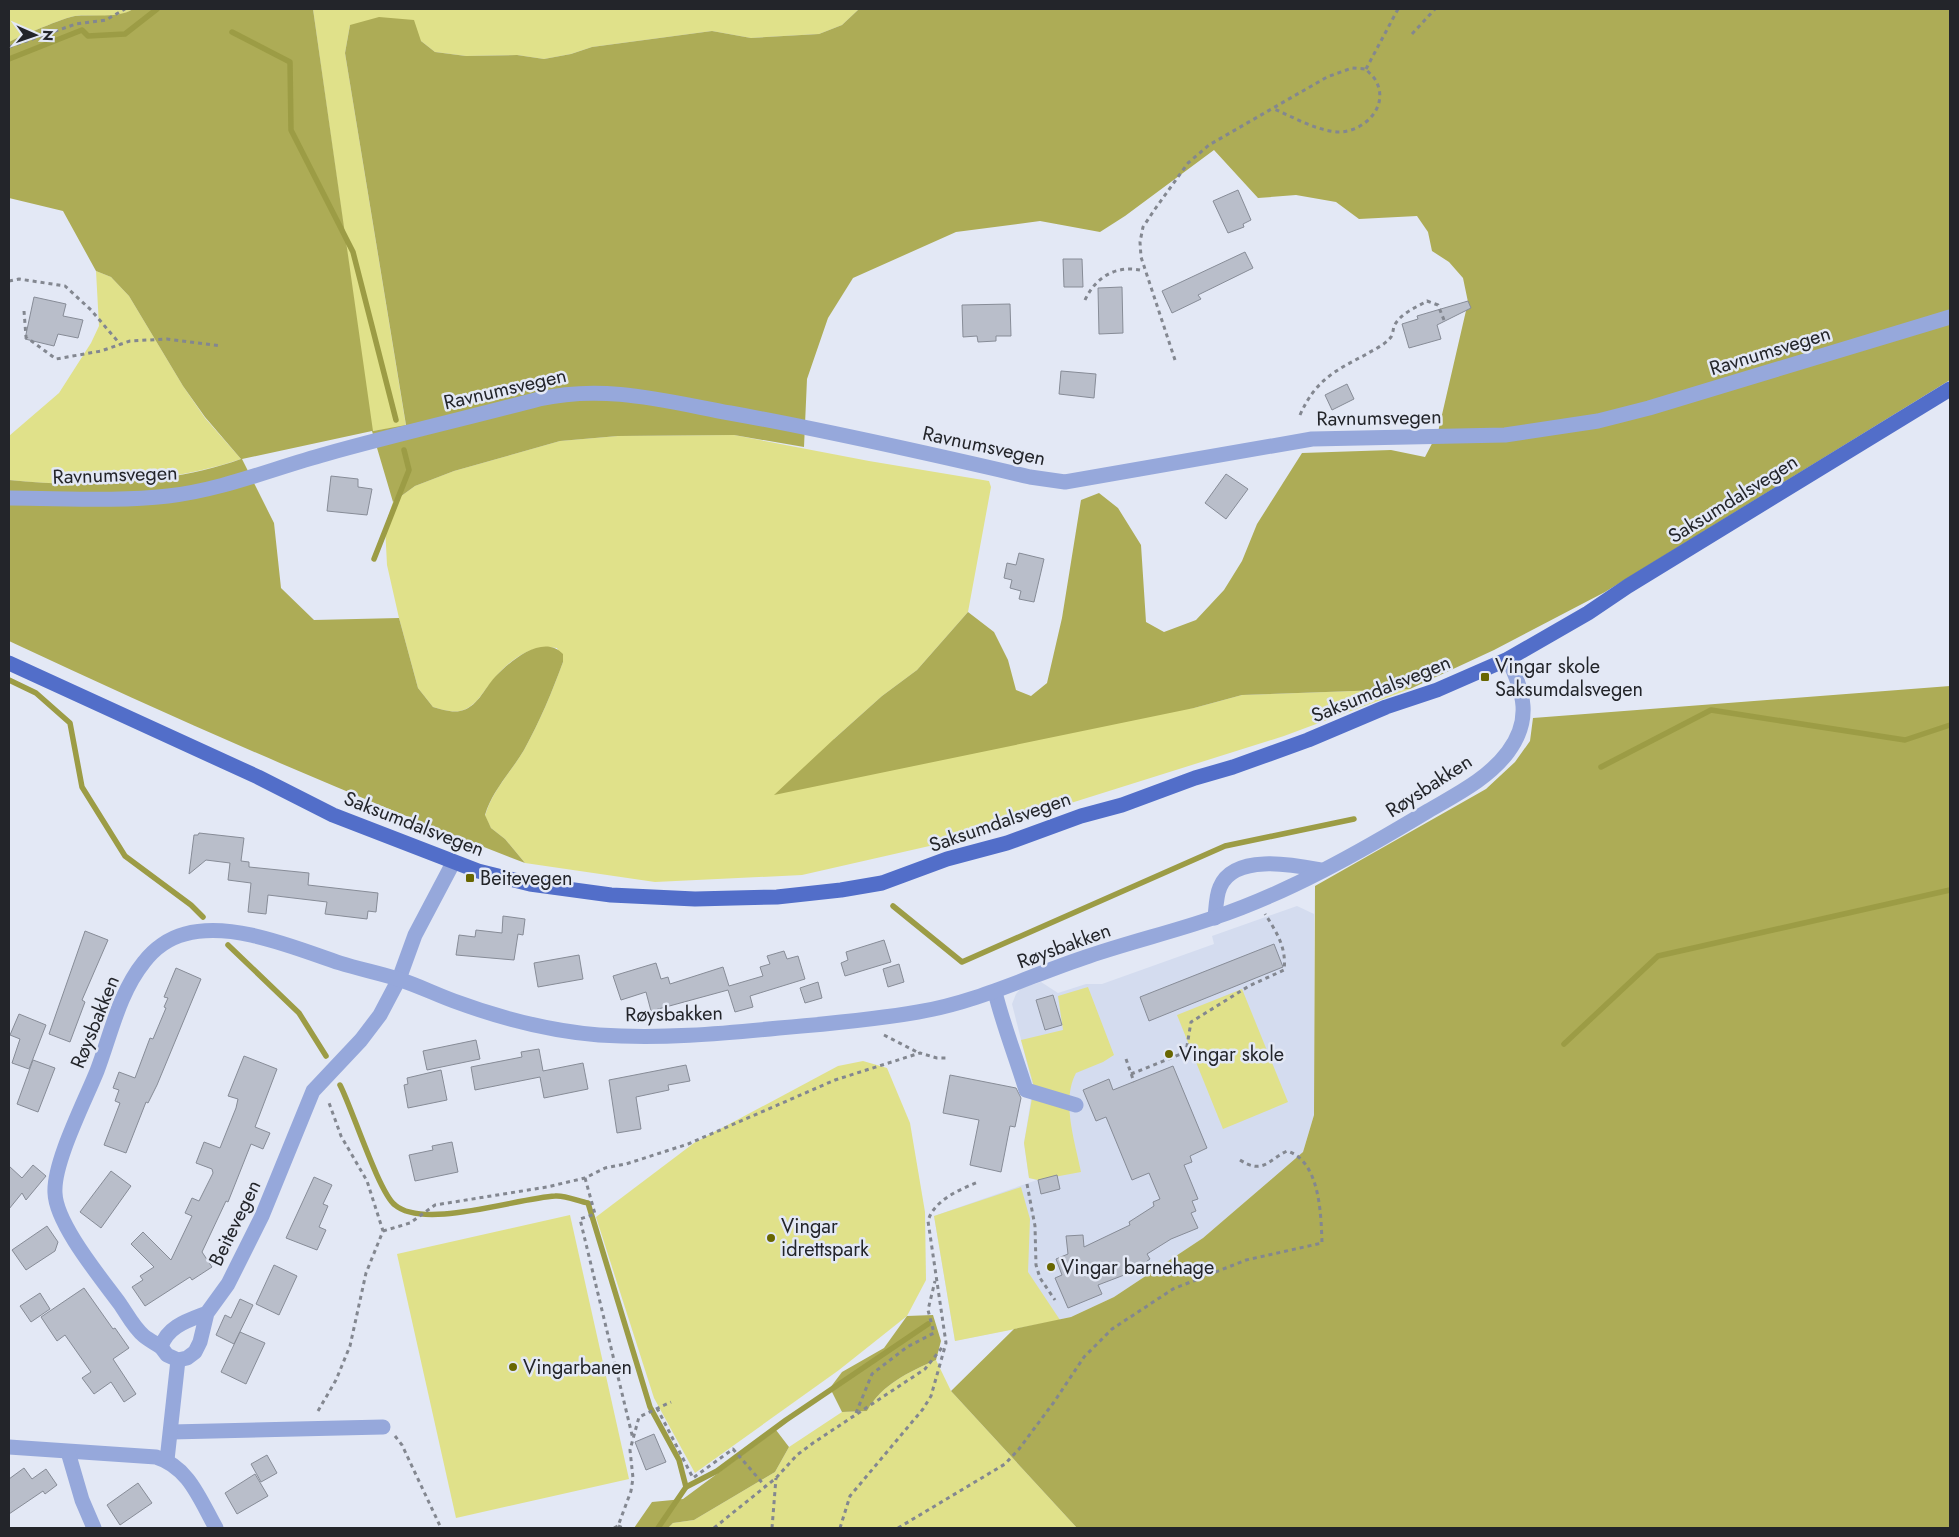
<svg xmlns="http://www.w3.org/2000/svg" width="1959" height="1537" viewBox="0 0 1959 1537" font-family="Jost,sans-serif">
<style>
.built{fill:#d4dcef}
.green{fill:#e0e18a}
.forest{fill:#adac56}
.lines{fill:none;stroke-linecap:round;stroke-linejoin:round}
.stream{stroke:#9c9c45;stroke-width:5.5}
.building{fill:#b9beca;stroke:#878c97}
.path{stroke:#838790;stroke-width:3;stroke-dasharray:4 4;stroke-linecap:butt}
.minor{stroke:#96a8db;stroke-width:15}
.major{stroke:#526ec9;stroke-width:15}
.poi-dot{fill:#686600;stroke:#e3e8f5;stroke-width:2}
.labels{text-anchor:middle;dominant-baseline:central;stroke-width:5;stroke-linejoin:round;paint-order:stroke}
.street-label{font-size:20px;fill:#23252a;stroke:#e3e8f5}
.poi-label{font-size:20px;fill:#23252a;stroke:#e3e8f5;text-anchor:start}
</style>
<rect width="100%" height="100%" fill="#e3e8f5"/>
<!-- built -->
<polygon class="built" points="1297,906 1314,914 1314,1115 1303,1152 1203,1238 1114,1297 1071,1317 955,1341 934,1216 1037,1180 1029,1178 1024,1143 1033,1087 1012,1004 1016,994 1021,988 1041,982 1058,993 1086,984 1102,984 1214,944 1212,936"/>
<!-- green -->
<g class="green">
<path d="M9 9H133C118 20 93 14 75 16 66 17 18 37 9 42Z"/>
<polygon points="313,9 859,9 842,25 819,34 751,38 712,31 592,47 571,54 544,59 517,55 466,56 435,52 421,41 350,25 345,53 406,426 372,431"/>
<path d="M96 271 111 277 129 296 183 386 205 418 241 459C171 483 82 488 9 480V436L59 393 91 343 99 326Z"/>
<path d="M734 435 869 461 989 481 991 487 968 612 917 670 882 696 834 739 1194 708 1242 695 1410 689 1284 736 947 842 802 875 655 882 525 863 505 839 491 828 485 816C492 791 511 772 524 750 540 721 552 692 563 662L557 648C528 643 506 663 489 685 481 695 474 708 460 711 452 713 441 709 433 707L418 688 399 618 387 565 385 526 393 502 415 486 454 471 560 441 618 436Z"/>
<path d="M1088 987 1114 1055 1103 1062 1076 1073C1061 1101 1075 1142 1081 1172L1038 1180 1029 1178 1024 1143 1034 1087 1021 1040 1063 1030 1058 996Z"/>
<polygon points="1242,989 1288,1102 1223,1129 1177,1015"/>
<polygon points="863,1061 887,1068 910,1123 925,1212 926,1280 907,1316 839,1370 695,1473 654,1398 596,1217 694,1143 838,1066"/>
<polygon points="1021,1187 1030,1219 1028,1272 1060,1320 955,1341 934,1216"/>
<polygon points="570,1215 629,1479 456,1518 397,1254"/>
<path d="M936 1360 951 1391 1077 1528H668L673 1523 694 1520 775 1472 789 1447 842 1412 867 1411C882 1384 909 1372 936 1360Z"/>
</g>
<!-- forest -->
<g class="forest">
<path d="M133 9H313L373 431 406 425 345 53 350 25 379 17 414 20 421 41 435 52 466 56 517 55 544 59 571 54 592 47 712 31 751 38 819 34 842 25 859 9H1950V380L1605 592 1494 650 1410 689 1242 695 1194 708 774 795 834 739 882 696 917 670 968 612 994 632 1008 660 1016 690 1031 696 1047 683 1062 618 1081 500 1099 493 1118 508 1141 545 1146 622 1164 632 1196 620 1224 590 1242 561 1257 524 1302 453 1391 450 1425 457 1438 432 1468 302 1463 278 1449 262 1432 251 1428 232 1417 216 1359 219 1336 202 1296 195 1258 198 1214 150 1125 216 1100 232 1040 221 956 232 853 278 828 318 807 379 804 447 734 435 618 436 560 441 454 471 415 486 393 502 372 431 242 459 274 523 281 588 314 620 399 618 418 688 433 707C441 709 452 713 460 711 477 708 484 689 495 677 510 661 543 633 563 654V662C552 692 540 721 524 750 511 772 492 791 485 815L491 828 505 839 525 863C350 796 178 720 9 641V480C82 488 172 484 241 459L205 417 183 386 129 296 111 277 96 271 63 211 9 198V42C18 37 66 17 75 16 93 14 118 19 133 9Z"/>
<polygon points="1950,686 1950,1528 1077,1528 951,1391 1014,1329 1071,1317 1114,1297 1203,1238 1303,1152 1314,1115 1315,886 1486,789 1515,762 1530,741 1533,718"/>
<path d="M933 1315 941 1341 936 1360C909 1372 882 1384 867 1411L842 1412 830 1388 842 1372 884 1348 907 1316Z"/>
<polygon points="776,1430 789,1447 775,1472 694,1520 673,1523 668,1528 634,1528 652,1502 683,1499"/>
</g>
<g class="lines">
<!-- stream -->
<g class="stream">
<polyline points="232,32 290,62 291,130 353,252 396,420"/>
<polyline points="9,59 82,30 88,36 125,34 157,9"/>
<polyline points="374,559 409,470 404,450"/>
<polyline points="9,680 36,693 70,723 82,787 125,856 191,905 203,917"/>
<polyline points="1601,767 1711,710 1905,740 1950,725"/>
<polyline points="893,906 962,962 1225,846 1354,819"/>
<polyline points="228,945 299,1013 326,1056"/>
<polyline points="1564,1044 1658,956 1950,890"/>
<path d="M340 1085C352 1108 379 1193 395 1205 424 1230 518 1198 555 1196 565 1195 578 1201 588 1203L650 1407 679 1460 686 1487 658 1528"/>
<polyline points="686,1487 717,1471 786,1420 928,1324"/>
</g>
</g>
<!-- building -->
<g class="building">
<polygon points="1238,190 1251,220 1243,224 1244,227 1228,233 1213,201"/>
<polygon points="1245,252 1253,268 1198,295 1201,299 1172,313 1162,291"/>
<polygon points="1063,259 1082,259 1083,287 1064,287"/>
<polygon points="1122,287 1123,333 1099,334 1098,288"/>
<polygon points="34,297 66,304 63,316 83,320 78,338 58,334 54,346 25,339"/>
<polygon points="1468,301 1471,308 1437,325 1441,339 1409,348 1402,324 1418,319 1417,316"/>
<polygon points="1010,304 1011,336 996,336 996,341 978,342 977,336 963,337 962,305"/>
<polygon points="1061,371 1096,374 1094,398 1059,394"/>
<polygon points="1347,384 1354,399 1332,410 1325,395"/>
<polygon points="1226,474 1248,489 1226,519 1205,503"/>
<polygon points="331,476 358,479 358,487 372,489 367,515 327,511"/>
<polygon points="1019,553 1044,559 1034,602 1019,599 1021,591 1010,588 1012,580 1004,578 1007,563 1016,565"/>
<polygon points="199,833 244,838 241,861 249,862 249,867 309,873 308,885 378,893 376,912 368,911 367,919 325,914 327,902 268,895 266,914 248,912 251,883 228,880 230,863 206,860 189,874 194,835 198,835"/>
<polygon points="503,916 525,919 523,935 518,934 514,960 456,955 459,935 475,937 476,930 502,933"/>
<polygon points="85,931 108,940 82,1000 85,1002 70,1042 49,1034"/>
<polygon points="884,940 891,962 845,976 841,963 848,960 846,952"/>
<polygon points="1274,944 1283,967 1149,1021 1140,997"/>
<polygon points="784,951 787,959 798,956 805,979 750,996 753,1007 735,1012 728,990 651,1011 646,992 621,1000 613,976 656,963 661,979 668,977 670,984 723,967 729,986 763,976 760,967 770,964 767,956"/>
<polygon points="579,955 583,979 538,987 534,963"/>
<polygon points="899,964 904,982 888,987 883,969"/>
<polygon points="176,968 201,979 157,1085 148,1103 146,1102 126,1153 104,1145 120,1103 115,1101 119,1090 113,1088 119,1072 135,1078 150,1038 153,1039 166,1008 164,1007 168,998 164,997"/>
<polygon points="818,982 822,998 805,1003 800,988"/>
<polygon points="1053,995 1062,1025 1045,1030 1036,1000"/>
<polygon points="19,1014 46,1025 29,1069 12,1063 20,1039 10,1035"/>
<polygon points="476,1040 480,1059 427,1070 423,1051"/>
<polygon points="539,1049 543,1071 583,1063 588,1089 544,1098 540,1077 475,1090 471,1067 522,1057 521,1052"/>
<polygon points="244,1056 277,1069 255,1127 270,1133 263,1149 251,1144 228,1202 226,1201 202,1252 212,1267 192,1280 190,1277 145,1306 132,1287 143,1280 140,1276 154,1267 131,1244 143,1232 171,1260 192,1216 185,1213 192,1198 199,1201 213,1173 212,1169 196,1163 204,1142 220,1148 236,1108 238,1099 228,1096"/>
<polygon points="33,1060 55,1068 38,1112 17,1104"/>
<polygon points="686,1065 690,1081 668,1085 669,1090 636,1097 641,1129 617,1133 609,1080"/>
<polygon points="1173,1066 1207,1148 1190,1156 1192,1162 1184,1165 1198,1199 1192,1201 1196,1211 1191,1213 1198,1228 1171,1239 1147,1254 1150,1259 1132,1272 1098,1285 1102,1294 1068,1308 1055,1278 1062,1275 1056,1259 1068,1254 1066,1236 1083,1235 1084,1247 1130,1225 1129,1222 1154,1206 1153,1202 1160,1199 1149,1173 1132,1180 1106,1117 1096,1121 1083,1090 1109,1079 1113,1090"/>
<polygon points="441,1070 447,1100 408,1108 404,1085 408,1084 407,1078"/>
<polygon points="950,1075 1016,1088 1021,1098 1015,1127 1010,1126 1001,1172 970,1165 979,1120 943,1113"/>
<polygon points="452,1142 458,1172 415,1181 409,1155 433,1150 432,1146"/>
<polygon points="33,1165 46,1176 26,1200 22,1193 9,1209 9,1166 22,1178"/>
<polygon points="111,1171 131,1186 101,1228 80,1212"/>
<polygon points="1057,1175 1060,1189 1041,1194 1038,1180"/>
<polygon points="314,1177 332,1185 323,1204 328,1206 319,1227 326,1230 317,1250 286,1238"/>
<polygon points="47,1226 58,1242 55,1251 26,1270 12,1250"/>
<polygon points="274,1265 297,1276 279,1315 256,1304"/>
<polygon points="84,1288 113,1329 115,1328 129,1348 113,1359 136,1394 124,1402 111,1382 94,1394 82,1378 91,1372 65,1335 57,1341 41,1317"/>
<polygon points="40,1293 50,1309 31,1322 20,1306"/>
<polygon points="240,1299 253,1305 234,1344 216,1335 225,1315 231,1318"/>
<polygon points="240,1332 265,1343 246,1384 221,1372"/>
<polygon points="654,1434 666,1462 646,1470 635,1442"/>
<polygon points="267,1455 277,1473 261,1482 251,1464"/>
<polygon points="24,1468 32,1479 46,1469 57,1485 45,1494 43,1491 9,1514 9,1479"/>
<polygon points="255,1474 268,1496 237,1514 225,1493"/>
<polygon points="138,1483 152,1503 120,1525 107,1505"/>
</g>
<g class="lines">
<!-- path -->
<g class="path">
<polyline points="1412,34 1435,9"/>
<polyline points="9,47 76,24 106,20 125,9"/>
<polyline points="1366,69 1398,9"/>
<polyline points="9,281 19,279 65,286 91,310 120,344"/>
<path d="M1085 300C1096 276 1118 264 1144 271"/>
<polyline points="24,311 26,337 56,359 101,351 130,341 167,339 221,346"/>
<path d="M1175 360 1141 257 1140 242 1143 227 1155 209 1188 163 1209 145 1327 77 1352 68 1366 69C1369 73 1374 77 1376 81 1390 107 1363 133 1337 132 1315 130 1293 117 1272 108"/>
<path d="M1300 415C1315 381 1334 371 1365 355 1373 350 1385 345 1391 337 1393 334 1393 330 1394 326 1401 313 1415 308 1427 301L1438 305 1444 320"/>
<polyline points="884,1035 919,1053"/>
<polyline points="1126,1059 1134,1082"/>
<path d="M1131 1074 1186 1052 1191 1022 1249 986 1284 970C1287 948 1276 931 1265 914"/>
<polyline points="585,1178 595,1214 580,1219 633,1439"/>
<polyline points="1027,1184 1035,1226 1036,1265 1040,1278 1055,1300"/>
<polyline points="383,1231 410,1223 435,1205 547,1187 585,1178 605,1168 626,1164 688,1144 835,1080 920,1053 937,1058 949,1058"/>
<polyline points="657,1408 693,1478 733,1449 765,1486"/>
<polyline points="318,1411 336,1380 350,1346 366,1273 383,1231 367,1181 341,1136 328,1100"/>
<polyline points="856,1413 872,1374 907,1347 934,1333 928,1310 935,1281"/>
<polyline points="395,1436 402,1445 441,1528"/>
<polyline points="618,1526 623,1528"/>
<polyline points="614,1528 618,1526 631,1491 633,1478 630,1450 639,1417 671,1402"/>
<polyline points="714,1528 776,1478 797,1455 813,1443 925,1369 944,1345"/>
<polyline points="772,1528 776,1478"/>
<path d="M840 1528 850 1496 923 1409 931 1396 946 1343 928 1221C934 1200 959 1190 978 1182"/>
<path d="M898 1528 1005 1464 1019 1449 1054 1402 1084 1357 1112 1329 1138 1312 1173 1289 1246 1260 1322 1243C1321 1214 1320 1161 1287 1151 1268 1160 1263 1175 1240 1160"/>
</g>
<!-- minor -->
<g class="minor">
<path d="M9 498C61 498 116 502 168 496 222 490 274 468 326 454 397 434 468 418 539 399 605 384 665 401 730 413 830 431 931 454 1030 477L1065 482 1312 439 1505 435 1598 421 1649 408 1950 317"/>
<path d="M1215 918C1216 908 1216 896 1220 887 1234 853 1294 865 1321 870"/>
<path d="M995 992C1003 1025 1016 1057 1026 1090L1076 1105"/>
<path d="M207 1313C189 1320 167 1326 161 1347L167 1355 178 1360 187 1358 195 1352 200 1342 207 1313 228 1284 262 1216 313 1091 361 1040 380 1015 399 979 415 935 453 863"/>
<path d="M161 1347C155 1343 149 1340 144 1336 134 1328 127 1314 120 1304 101 1278 56 1224 55 1193 53 1163 85 1101 97 1071 111 1034 119 993 144 962 154 949 169 938 185 934 233 921 295 948 340 963 359 969 379 973 398 979 417 985 435 994 454 1001 500 1018 550 1031 599 1035 660 1039 719 1034 779 1028 826 1024 872 1020 918 1012 978 1002 1031 975 1089 956 1130 942 1172 932 1213 918 1288 893 1360 852 1428 811 1455 795 1488 779 1508 752 1532 720 1524 692 1508 659"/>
<polyline points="171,1432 383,1427"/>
<path d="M9 1447 156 1457C189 1467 200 1500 216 1528"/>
<polyline points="68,1452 82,1500 94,1528"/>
<polyline points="167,1460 178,1360"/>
</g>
<!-- major -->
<polyline class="major" points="9,663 258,777 333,815 478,871 530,884 611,895 695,899 777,897 841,890 882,883 947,859 1007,843 1081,816 1122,805 1195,778 1233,767 1308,740 1386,707 1437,690 1508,659 1588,613 1628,586 1950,389"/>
</g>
<!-- markers -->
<g class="poi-dot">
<rect x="1480" y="672" width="10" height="10" rx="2.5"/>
<rect x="465" y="873" width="10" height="10" rx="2.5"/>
<circle cx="1169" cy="1054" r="5"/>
<circle cx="771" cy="1238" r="5"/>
<circle cx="1051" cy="1267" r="5"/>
<circle cx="513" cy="1367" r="5"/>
</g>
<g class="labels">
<!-- street labels -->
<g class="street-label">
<text transform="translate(1770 351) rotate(-17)">Ravnumsvegen</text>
<text transform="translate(505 389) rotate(-13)">Ravnumsvegen</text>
<text transform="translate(1379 418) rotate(-1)">Ravnumsvegen</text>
<text transform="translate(984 446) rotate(12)">Ravnumsvegen</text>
<text transform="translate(115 475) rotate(-2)">Ravnumsvegen</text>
<text transform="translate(1733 499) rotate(-32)">Saksumdalsvegen</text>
<text transform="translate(1381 689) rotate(-22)">Saksumdalsvegen</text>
<text transform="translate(1429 786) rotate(-33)">Røysbakken</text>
<text transform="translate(1000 822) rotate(-19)">Saksumdalsvegen</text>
<text transform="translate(414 824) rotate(21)">Saksumdalsvegen</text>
<text transform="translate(1064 946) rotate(-20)">Røysbakken</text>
<text transform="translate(674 1014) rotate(-1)">Røysbakken</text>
<text transform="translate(95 1022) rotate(-68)">Røysbakken</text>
<text transform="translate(235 1223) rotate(-64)">Beitevegen</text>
</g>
<!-- poi labels -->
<g class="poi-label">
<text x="1495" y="666">Vingar skole<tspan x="1495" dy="23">Saksumdalsvegen</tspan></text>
<text x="480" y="878">Beitevegen</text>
<text x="1179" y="1054">Vingar skole</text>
<text x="781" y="1226">Vingar<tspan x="781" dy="23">idrettspark</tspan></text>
<text x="1061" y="1267">Vingar barnehage</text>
<text x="523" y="1367">Vingarbanen</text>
</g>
</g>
<!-- border -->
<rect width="1959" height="1537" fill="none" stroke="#23252a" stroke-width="20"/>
<!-- north arrow -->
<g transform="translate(35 35) rotate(92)" stroke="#e3e8f5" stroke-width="4" paint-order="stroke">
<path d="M0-4L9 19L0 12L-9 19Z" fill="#23252a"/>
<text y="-8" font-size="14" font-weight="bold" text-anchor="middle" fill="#23252a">N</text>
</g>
</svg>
